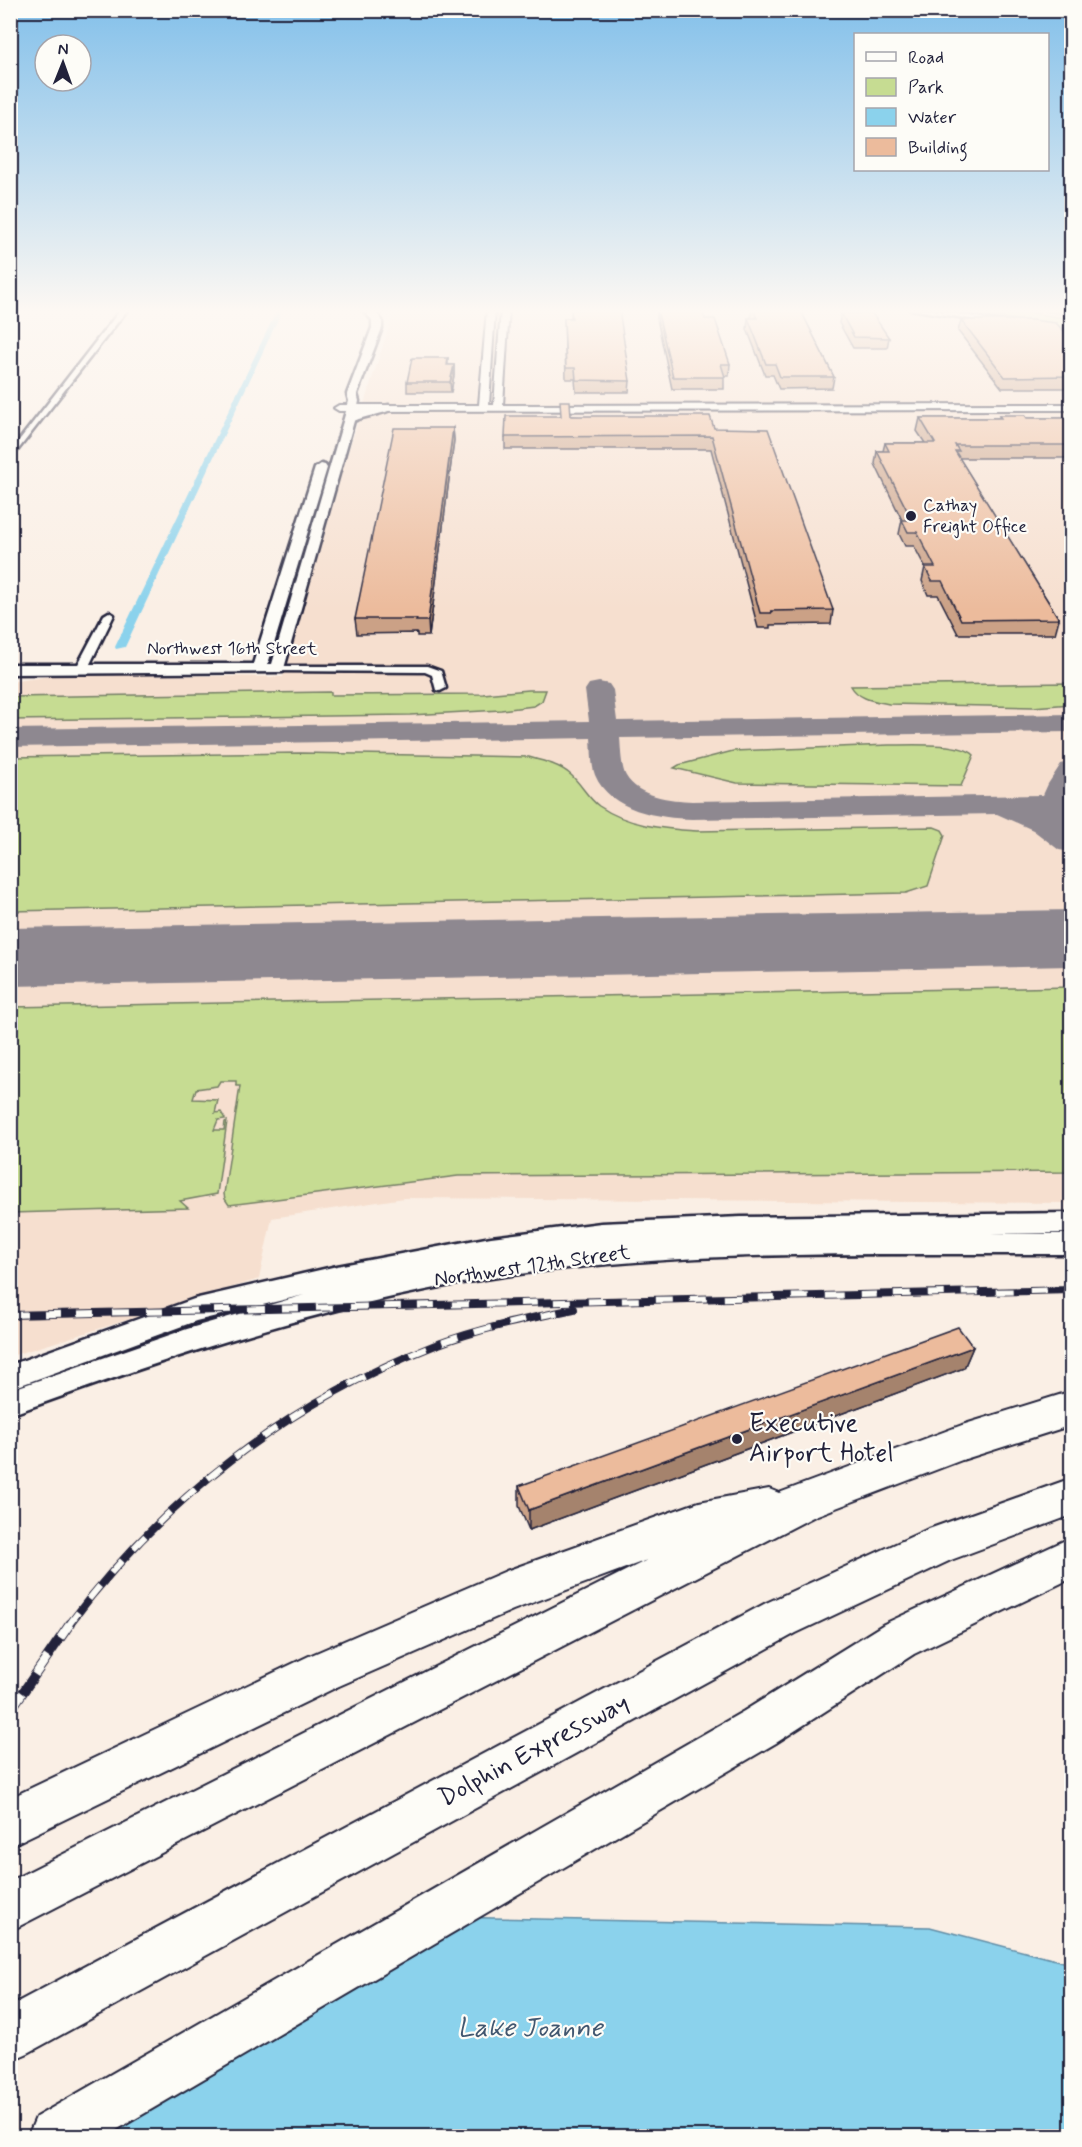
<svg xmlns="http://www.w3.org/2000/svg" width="1082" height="2147" viewBox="0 0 1082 2147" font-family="Mynerve,sans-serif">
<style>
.built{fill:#f6dfcf}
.green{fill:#c6dc92;stroke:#747f66;stroke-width:1.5}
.water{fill:#8bd2ec;stroke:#618ca5;stroke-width:1.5}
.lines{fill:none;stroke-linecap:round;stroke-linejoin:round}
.canal{fill:#8bd2ec;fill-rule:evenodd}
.taxiway{fill:#8e8890;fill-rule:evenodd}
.runway{fill:#8e8890;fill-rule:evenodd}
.minor-casing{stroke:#22223b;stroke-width:5}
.tertiary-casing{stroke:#22223b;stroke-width:4}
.secondary-casing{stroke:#22223b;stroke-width:5}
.motorway-casing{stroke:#22223b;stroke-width:4}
.minor{fill:#fdfcf7;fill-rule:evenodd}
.tertiary{fill:#fdfcf7;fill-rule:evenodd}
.secondary{fill:#fdfcf7;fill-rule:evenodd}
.motorway{fill:#fdfcf7;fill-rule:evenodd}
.rail-far1-casing{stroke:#22223b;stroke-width:8}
.rail-casing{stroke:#22223b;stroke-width:10}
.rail-far1{stroke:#fdfcf7;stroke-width:6;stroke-dasharray:17;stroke-linecap:butt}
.rail{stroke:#fdfcf7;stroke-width:8;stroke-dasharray:22;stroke-linecap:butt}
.wall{fill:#cba186;stroke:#22223b;stroke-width:1.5}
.shaded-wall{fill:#a5836d;stroke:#22223b;stroke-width:1.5}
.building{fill:#ecbb9c;stroke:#22223b;stroke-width:1.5}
.poi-dot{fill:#22223b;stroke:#fdfcf7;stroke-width:2}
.labels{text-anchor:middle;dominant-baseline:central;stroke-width:4.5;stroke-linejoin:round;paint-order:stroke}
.far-poi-label{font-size:18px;fill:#22223b;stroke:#fdfcf7;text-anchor:start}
.far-street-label{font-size:18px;fill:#22223b;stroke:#fdfcf7}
.street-label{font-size:21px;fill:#22223b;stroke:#fdfcf7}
.near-poi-label{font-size:26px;fill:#22223b;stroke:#fdfcf7;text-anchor:start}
.near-street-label{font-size:26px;fill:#22223b;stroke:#fdfcf7}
.near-water-label{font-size:27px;font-style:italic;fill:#425770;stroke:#fdfcf7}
</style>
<rect width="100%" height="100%" fill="#faefe5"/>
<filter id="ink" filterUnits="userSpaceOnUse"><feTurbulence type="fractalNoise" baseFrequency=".0167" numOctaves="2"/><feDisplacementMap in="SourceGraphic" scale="12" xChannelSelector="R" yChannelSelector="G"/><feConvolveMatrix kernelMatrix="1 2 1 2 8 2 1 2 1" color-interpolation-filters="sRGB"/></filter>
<g filter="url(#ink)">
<!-- built -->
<polygon class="built" points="395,309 1071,309 1071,1203 404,1198 272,1218 259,1279 11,1356 10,682 66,674 283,677 297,607"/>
<!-- green -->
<g class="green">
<polygon points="944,309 1006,309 1071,319 1071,328"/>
<path d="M1071 683V704L1033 707 889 704C875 701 859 700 851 686Z"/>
<polygon points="529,690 546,690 542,701 534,706 501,710 410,715 11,720 11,697 331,692 331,695 483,694"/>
<path d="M889 745C909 745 961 742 974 755L961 786 737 783 674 768 679 765 733 751Z"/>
<path d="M300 753 529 757C544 761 560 765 571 775 582 785 587 797 599 806 628 826 663 829 697 831L934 827 942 830 945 835 928 886 906 893 11 911V757Z"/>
<polygon points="1071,987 1071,1172 458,1176 229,1205 225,1199 224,1194 240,1086 236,1086 236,1081 220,1081 217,1086 196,1089 193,1099 218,1100 215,1113 221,1112 225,1119 218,1120 214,1130 224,1130 225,1122 227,1121 217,1194 180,1201 188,1208 11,1213 11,1007"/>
</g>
<!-- water -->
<polygon class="water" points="444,1917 930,1927 1071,1964 1071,2136 106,2136"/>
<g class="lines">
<!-- canal -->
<polygon class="canal" points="276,312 281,313 125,647 116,649 115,647"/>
<!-- taxiway -->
<g class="taxiway">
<polygon points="1041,309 1072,309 1072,317 1043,312"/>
<path d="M599 682 609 684 613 690 617 721 1072 714V732L620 738C621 749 621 767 626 776 638 797 671 800 692 801L1043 795 1048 784 1061 764 1072 761V852L1059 850 1033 830 997 814 692 819C659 818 610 811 595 775 591 765 592 749 591 738L10 747V729L589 721 585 690 589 684Z"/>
</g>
<!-- runway -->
<polygon class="runway" points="1072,910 1072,966 10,986 10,928"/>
<defs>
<g id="minor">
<polygon points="121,309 128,309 10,460 10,452"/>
<polygon points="910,309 928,309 1010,323 1007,325"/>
<polygon points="1042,327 1072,331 1072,335 1040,330"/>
<polygon points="109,612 114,615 88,668 86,670 78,670 76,668 104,615"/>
<polygon points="278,666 427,666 441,671 446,688 440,691 436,690 432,675 425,672 274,671 274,667"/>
</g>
<polygon id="tertiary" points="487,309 495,309 489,405 494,405 501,309 509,309 503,405 1072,404 1072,410 339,411 334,408 339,405 479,405"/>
<g id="secondary">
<path d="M362 309H372L382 320V328L357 394 359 401 357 411 389 405 394 408C384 415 366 415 354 421L283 672 10 674V664H253L315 468 321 464 325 465 327 468 268 664H272L349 401 347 394 372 328V320Z"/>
<path d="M1072 1213V1233L990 1234H1072V1254C876 1255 679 1248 485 1279 321 1306 166 1358 10 1415V1390L187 1329 304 1295 196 1321 10 1389V1365L194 1299 337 1266 491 1237 601 1223 741 1217Z"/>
</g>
<g id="motorway">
<polygon points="1072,1391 1072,1425 962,1460 815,1516 10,1931 10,1881 647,1560 513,1610 339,1686 10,1846 10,1798 309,1656 506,1571 699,1502 769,1489 779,1493 962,1425"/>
<polygon points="1072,1478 1072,1515 951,1560 796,1633 28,2053 10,2061 10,2006 766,1603 926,1530"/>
<polygon points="1072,1537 1072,1578 914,1654 776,1743 106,2136 28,2136 36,2117 744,1711 884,1624"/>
</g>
</defs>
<!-- minor casing -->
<use href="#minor" class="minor-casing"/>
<!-- tertiary casing -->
<use href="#tertiary" class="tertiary-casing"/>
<!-- secondary casing -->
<use href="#secondary" class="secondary-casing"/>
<!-- motorway casing -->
<use href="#motorway" class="motorway-casing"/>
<!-- minor -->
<use href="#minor" class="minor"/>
<!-- tertiary -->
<use href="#tertiary" class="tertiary"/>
<!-- secondary -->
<use href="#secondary" class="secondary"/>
<!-- motorway -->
<use href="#motorway" class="motorway"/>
<defs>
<g id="rail-far1">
<polyline points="10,1315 1072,1290"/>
<path d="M68 1626C162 1500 287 1403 433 1346 478 1329 526 1319 574 1309"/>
</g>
<polyline id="rail" points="10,1711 70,1624"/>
</defs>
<!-- rail-far1 casing -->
<use href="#rail-far1" class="rail-far1-casing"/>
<!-- rail casing -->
<use href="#rail" class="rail-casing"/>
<!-- rail-far1 -->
<use href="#rail-far1" class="rail-far1"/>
<!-- rail -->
<use href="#rail" class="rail"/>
</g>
<!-- wall -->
<g class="wall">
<polygon points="571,309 630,381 629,392 576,392 575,379 566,379 564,318 571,318"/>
<polygon points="657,309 705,319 730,364 729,376 724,376 724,389 672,389 657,319"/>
<polygon points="752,309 800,309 834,377 832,388 779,389 773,375 765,375 747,329 748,318 751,318"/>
<polygon points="841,313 889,338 887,348 853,348 839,323"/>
<polygon points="961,320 1071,339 1071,388 1002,388 958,331"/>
<polygon points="448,358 448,365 454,365 454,375 451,392 407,392 407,382"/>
<polygon points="999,415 1027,418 1071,418 1071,458 959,458 1059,619 1055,634 958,634 938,595 928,595 922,581 925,567 914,546 905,546 899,534 902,520 875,464 877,451 883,451 885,443 925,443 917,431 920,418 999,418"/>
<polygon points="560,416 571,416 714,428 833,610 831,624 770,625 770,628 758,628 711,449 505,449 505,437"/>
<polygon points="453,428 454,440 429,636 417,636 417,633 357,634 355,619"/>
<polygon points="973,1347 964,1368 529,1530 519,1506 519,1486"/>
</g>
<!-- shaded-wall -->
<g class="shaded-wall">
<polygon points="454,365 454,375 451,392 450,382"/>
<polygon points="453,428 454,440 429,636 428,621"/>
<polygon points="973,1347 964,1368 529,1530 529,1510"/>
</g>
<!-- building -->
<g class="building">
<polygon points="571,309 619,309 630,381 576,380 575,368 566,368 564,318 572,318"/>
<polygon points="657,309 702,309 705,319 715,319 730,364 721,364 725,377 673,377"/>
<polygon points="753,309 800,309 834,377 780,377 775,364 766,364 748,318 757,318"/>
<polygon points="841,313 872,313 889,338 854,337"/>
<polygon points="961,320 1032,320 1056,323 1071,339 1071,376 1005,377"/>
<polygon points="412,358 448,358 447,365 454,365 450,382 407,382"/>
<polygon points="560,401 570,401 571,416 710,416 714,428 768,429 833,610 771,611 772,613 760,613 712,436 505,437 506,416 561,416"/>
<polygon points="999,415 1025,415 1027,418 1071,418 1071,445 955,445 959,451 955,451 1059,619 961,620 942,581 932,581 925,567 935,567 917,532 908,532 902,520 912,520 877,451 889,451 885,443 935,443 920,418 1001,418"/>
<polygon points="394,428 453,428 428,621 416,621 417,619 355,619"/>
<polygon points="958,1327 973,1347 529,1510 519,1486"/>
</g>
</g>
<!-- sky -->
<linearGradient id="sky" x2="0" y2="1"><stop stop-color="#83c0ea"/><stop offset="0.51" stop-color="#fdf8f3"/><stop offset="1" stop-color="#fdf8f3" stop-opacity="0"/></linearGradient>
<rect width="1082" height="610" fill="url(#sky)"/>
<!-- markers -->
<g class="poi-dot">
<circle cx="911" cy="516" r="6"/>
<circle cx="737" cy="1439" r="6"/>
</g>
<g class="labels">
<!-- far-poi labels -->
<g class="far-poi-label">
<text x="923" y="506">Cathay<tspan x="923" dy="21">Freight Office</tspan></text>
</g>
<!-- far-street labels -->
<g class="far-street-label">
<text x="232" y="649">Northwest 16th Street</text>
</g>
<!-- street labels -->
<g class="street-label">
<text transform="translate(532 1266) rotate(-8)">Northwest 12th Street</text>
</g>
<!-- near-poi labels -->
<g class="near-poi-label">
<text x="749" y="1424">Executive<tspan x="749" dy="30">Airport Hotel</tspan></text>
</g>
<!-- near-street labels -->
<g class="near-street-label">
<text transform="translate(534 1751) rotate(-28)">Dolphin Expressway</text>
</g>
<!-- near-water labels -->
<g class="near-water-label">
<text x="530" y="2028">Lake Joanne</text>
</g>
</g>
<!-- margin -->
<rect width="1082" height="2147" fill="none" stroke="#fdfcf7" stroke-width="36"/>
<rect x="18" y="18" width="1046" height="2111" fill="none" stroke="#22223b" stroke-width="2" filter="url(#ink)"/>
<!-- legend -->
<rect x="854" y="33" width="195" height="138" fill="#fdfcf7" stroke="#a5a5ac" stroke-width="1.5"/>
<rect x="866" y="52" width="30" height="9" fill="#fdfcf7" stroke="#a5a5ac" stroke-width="1.5"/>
<text x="908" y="63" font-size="18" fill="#22223b">Road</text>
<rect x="866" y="78" width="30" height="18" fill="#c6dc92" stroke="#a5a5ac" stroke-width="1.5"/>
<text x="908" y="93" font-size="18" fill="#22223b">Park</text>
<rect x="866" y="108" width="30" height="18" fill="#8bd2ec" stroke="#a5a5ac" stroke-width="1.5"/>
<text x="908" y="123" font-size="18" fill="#22223b">Water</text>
<rect x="866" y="138" width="30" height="18" fill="#ecbb9c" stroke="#a5a5ac" stroke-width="1.5"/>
<text x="908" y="153" font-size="18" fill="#22223b">Building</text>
<!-- north arrow -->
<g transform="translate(63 63) rotate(1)"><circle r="28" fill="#fdfcf7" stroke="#a5a5ac" stroke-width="1.5"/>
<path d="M0-4.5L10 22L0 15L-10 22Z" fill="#22223b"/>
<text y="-9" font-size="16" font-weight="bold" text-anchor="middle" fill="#22223b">N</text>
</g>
</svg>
